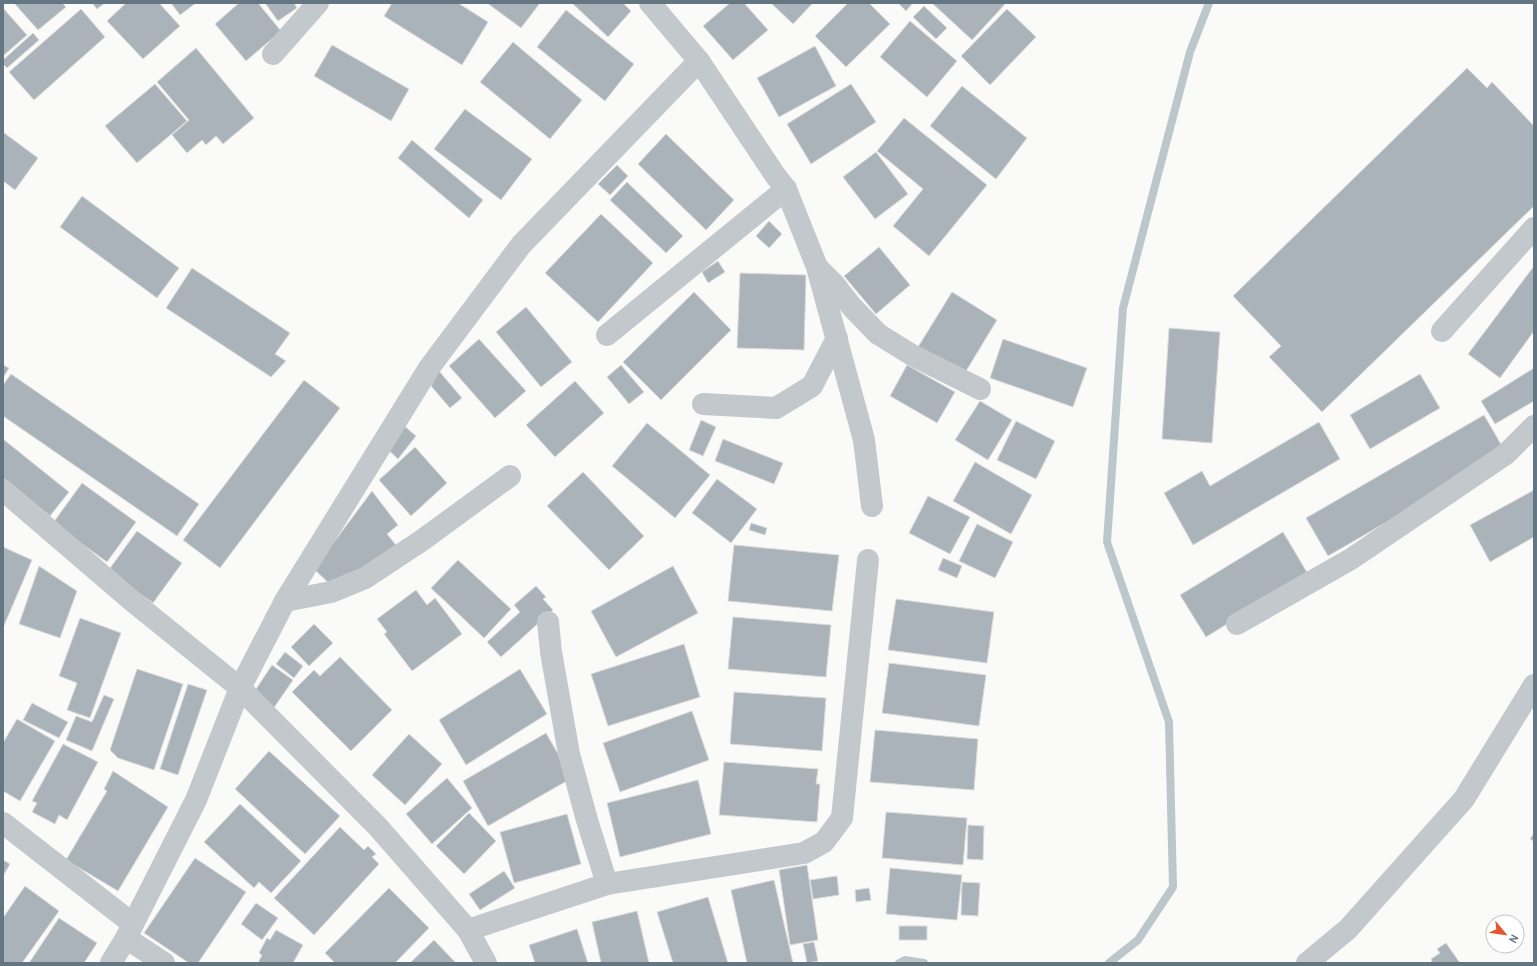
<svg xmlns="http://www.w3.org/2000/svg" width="1537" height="966" viewBox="0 0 1537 966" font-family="Cabin,sans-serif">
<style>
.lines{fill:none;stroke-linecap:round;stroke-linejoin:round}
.stream{stroke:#bbc7cb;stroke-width:8}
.building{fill:#aab3b9;stroke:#dcdcda}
.minor{stroke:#c3c8cc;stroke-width:22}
</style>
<rect width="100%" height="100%" fill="#fafaf8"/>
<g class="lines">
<!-- stream -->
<g class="stream">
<polyline points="899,963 905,960 924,963"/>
<polyline points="1109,963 1138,940 1173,887 1169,722 1107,542 1123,308 1190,52 1209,3"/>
</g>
</g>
<!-- building -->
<g class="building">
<polygon points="14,3 62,3 66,7 38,30"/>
<polygon points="92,3 105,3 97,9"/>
<polygon points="126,3 159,3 180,26 143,59 107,21"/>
<polygon points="171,3 196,3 180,15"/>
<polygon points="239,3 258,3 281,31 246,61 215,24"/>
<polygon points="265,3 294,3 297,8 278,21"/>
<polygon points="392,3 458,3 488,22 462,65 384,16"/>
<polygon points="487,3 540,3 521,28"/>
<polygon points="572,3 623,3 631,11 608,37"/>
<polygon points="730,3 744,3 768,30 733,60 703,26"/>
<polygon points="771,3 813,3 793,24"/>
<polygon points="848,3 869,3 890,24 846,67 815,36"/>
<polygon points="898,3 913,3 906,11"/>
<polygon points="932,3 1006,3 972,40"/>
<polygon points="924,6 947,28 936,39 913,17"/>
<polygon points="3,8 27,35 3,56"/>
<polygon points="81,9 105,37 34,100 9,72"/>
<polygon points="1007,9 1036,37 990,85 961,56"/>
<polygon points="566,10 634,64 605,101 537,47"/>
<polygon points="910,21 957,61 927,97 880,57"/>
<polygon points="33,33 39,40 7,68 3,64 3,60"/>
<polygon points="513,42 582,100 550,139 480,82"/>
<polygon points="332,45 409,89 391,121 314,76"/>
<polygon points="815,46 836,86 779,117 757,78"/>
<polygon points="196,48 254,118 223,144 216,136 206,145 202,140 187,153 172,135 189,120 157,82"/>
<polygon points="1467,68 1487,88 1492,82 1534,126 1534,206 1322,412 1269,357 1281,346 1233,296"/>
<polygon points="155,84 187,121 137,163 105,126"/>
<polygon points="851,84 876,122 811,164 787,124"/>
<polygon points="962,86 1027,138 996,179 930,126"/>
<polygon points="465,109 532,159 501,200 434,149"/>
<polygon points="904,118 987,185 929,256 893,226 923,189 877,151"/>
<polygon points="3,132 38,158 15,190 3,181"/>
<polygon points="666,134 734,200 706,230 638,164"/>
<polygon points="412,140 483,200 469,218 398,158"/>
<polygon points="876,152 908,194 875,219 843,177"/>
<polygon points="617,165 628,176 610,195 598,184"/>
<polygon points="627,182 683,236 666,253 610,200"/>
<polygon points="82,196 179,268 157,298 60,227"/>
<polygon points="601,214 653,263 598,322 545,273"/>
<polygon points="769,221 782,234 769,248 756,236"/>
<polygon points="879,247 910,285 876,314 844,276"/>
<polygon points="718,261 725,272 708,283 702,272"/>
<polygon points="1534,266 1534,331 1500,378 1468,354"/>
<polygon points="192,268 290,333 275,354 286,361 271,377 166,308"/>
<polygon points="740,273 806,275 804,350 737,348"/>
<polygon points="694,292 731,330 661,400 623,362"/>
<polygon points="952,292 997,320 963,376 918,347"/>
<polygon points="526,307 572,362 541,387 496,332"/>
<polygon points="1169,328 1220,332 1212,443 1162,439"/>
<polygon points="479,339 526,391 495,418 449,366"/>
<polygon points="1003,339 1087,368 1073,407 990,378"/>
<polygon points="3,365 9,368 3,378"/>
<polygon points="621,365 644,392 629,404 607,377"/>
<polygon points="907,365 955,392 937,423 890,396"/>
<polygon points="1534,368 1534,401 1495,424 1481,401"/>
<polygon points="439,371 462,398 450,408 431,386"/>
<polygon points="11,374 199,504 177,536 3,416 3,385"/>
<polygon points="1420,374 1440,408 1370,449 1350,415"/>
<polygon points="304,380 340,408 220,568 183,540"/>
<polygon points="575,381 604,413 555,457 526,425"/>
<polygon points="980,401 1012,420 988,460 955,440"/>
<polygon points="1484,415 1506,453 1328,556 1306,518"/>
<polygon points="701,420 716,427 703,456 689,450"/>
<polygon points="1016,421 1055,441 1036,479 997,460"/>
<polygon points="1319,422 1340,459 1193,545 1164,493 1202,471 1210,486"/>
<polygon points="647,423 710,475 675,518 612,466"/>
<polygon points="403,425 416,436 398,459 385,447"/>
<polygon points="3,439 69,492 50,516 3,478"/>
<polygon points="723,439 783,463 774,484 715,461"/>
<polygon points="415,447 447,483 411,516 379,480"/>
<polygon points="975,462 1032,495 1011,534 953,501"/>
<polygon points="583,472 644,536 609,570 547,506"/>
<polygon points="717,479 757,509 731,543 692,513"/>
<polygon points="82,483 136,522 107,562 53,523"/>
<polygon points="1534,490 1534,537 1490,562 1470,525"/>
<polygon points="372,491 398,525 387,534 396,545 334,588 314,569"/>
<polygon points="928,496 970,517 950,554 909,533"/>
<polygon points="751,523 767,528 765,535 749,530"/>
<polygon points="977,524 1013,542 995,578 959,561"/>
<polygon points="137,531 182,563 153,603 108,571"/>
<polygon points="1283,532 1308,574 1206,637 1180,595"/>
<polygon points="734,545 839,555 832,611 728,601"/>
<polygon points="3,547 32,560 3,628"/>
<polygon points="943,558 962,566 957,578 938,570"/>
<polygon points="458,560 511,609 484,638 431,588"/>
<polygon points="39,566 77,591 60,638 19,624"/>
<polygon points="673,566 698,613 616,657 591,611"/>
<polygon points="536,586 546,597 543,599 553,610 501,657 487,642 520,612 514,605"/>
<polygon points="416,590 427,605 435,598 462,634 412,671 384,634 387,632 377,619"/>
<polygon points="896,599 994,612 987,663 888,650"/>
<polygon points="733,617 831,625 826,677 728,669"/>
<polygon points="80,618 121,633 90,718 67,710 77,683 59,676"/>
<polygon points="314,624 333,643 309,666 291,647"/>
<polygon points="684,644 700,697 608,726 591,674"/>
<polygon points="285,652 303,666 294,678 276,664"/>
<polygon points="340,657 392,710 351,751 292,692 314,670 320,676"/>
<polygon points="889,663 986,675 979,726 882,713"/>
<polygon points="272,665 293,680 273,709 252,695"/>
<polygon points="137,669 183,684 154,770 118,758 110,750"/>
<polygon points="520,669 547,714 466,765 439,720"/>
<polygon points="188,684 207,690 178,775 160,769"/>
<polygon points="734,692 826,698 822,751 730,744"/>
<polygon points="104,695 114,699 92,751 66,740 76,716 92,722"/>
<polygon points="32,703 68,722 59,738 23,720"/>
<polygon points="692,711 709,760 620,792 603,743"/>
<polygon points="17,719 55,741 20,801 3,791 3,743"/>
<polygon points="875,730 978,739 974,790 870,782"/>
<polygon points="546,733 572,778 488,826 463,781"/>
<polygon points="409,734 442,764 405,805 372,775"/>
<polygon points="63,744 98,762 67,820 59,815 55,824 32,812 37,803 32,801"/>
<polygon points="269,751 340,816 305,854 235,789"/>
<polygon points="724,762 818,769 816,784 820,784 817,822 719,815"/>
<polygon points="113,771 168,807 118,891 66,860 107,791 104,789"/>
<polygon points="447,778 472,808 432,844 406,814"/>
<polygon points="698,780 711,834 620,857 607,803"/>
<polygon points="240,804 301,861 271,893 259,882 254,888 204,842"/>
<polygon points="886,812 967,818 963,865 882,858"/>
<polygon points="469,813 496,841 464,874 436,846"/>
<polygon points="567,814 581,864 514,883 500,832"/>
<polygon points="968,825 984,826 983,860 967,859"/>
<polygon points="340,827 364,850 368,846 376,854 372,857 379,864 314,935 274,898"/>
<polygon points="1534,833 1534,841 1530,839"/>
<polygon points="195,858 246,892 198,963 189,963 144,933"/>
<polygon points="3,860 10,864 3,876"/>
<polygon points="807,865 818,940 790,945 779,870"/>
<polygon points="890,868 962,875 957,920 886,914"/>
<polygon points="504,871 515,888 480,910 469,894"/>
<polygon points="837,876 839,895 813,899 810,880"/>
<polygon points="774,880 793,963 747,963 731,890"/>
<polygon points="962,882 980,883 978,916 961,915"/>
<polygon points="25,886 59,911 22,963 3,963 3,918"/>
<polygon points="389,888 429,928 395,963 335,963 325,953"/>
<polygon points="869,888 871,900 856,902 855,890"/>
<polygon points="708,897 728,963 673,963 657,912"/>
<polygon points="256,903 278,918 262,940 241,924"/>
<polygon points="637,911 649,963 601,963 592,922"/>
<polygon points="59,918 97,943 84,963 29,963"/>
<rect x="899" y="926" width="28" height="14"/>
<polygon points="577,929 588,963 535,963 529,945"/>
<polygon points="276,930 303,945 293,963 258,963 262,955 259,953 267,938 270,940"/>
<polygon points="434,940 456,963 410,963"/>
<polygon points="814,942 818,961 807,963 803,944"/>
<polygon points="1446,943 1460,963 1430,963 1432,961 1431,959 1440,953 1437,949"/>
</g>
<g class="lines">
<!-- minor -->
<g class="minor">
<polyline points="650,3 699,61 775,175 786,189 817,267 864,440 872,506"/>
<polyline points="273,54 318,3"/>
<polyline points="820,270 834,284 852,307 878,334 912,355 980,389"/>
<polyline points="1442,331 1534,228"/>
<polyline points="607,335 786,189"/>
<polyline points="703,404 776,408 812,386 837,338"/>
<polyline points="3,490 131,600 240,688 378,827 468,930 486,963"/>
<polyline points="285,601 331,592 365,578 421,541 510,476"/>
<polyline points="548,622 551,652 569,754 587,820 607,884"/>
<polyline points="1237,624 1351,559 1506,454 1534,426"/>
<polyline points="3,823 133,924"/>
<polyline points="468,930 607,884 804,853 824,842 842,818 868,560"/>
<polyline points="126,938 164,963"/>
<polyline points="111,963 126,938 196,800 240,688 285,601 429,368 521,245 699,61"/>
<polyline points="1307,963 1348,929 1464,799 1534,685"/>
</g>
</g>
<!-- border -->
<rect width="1537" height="966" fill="none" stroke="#657683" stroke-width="8"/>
<!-- north arrow -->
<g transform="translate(1505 934) rotate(119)"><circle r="19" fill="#ffffff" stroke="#c1c8cd"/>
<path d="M0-3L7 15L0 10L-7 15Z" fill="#e4572e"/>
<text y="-6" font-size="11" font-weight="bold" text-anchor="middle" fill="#657683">N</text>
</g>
</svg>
